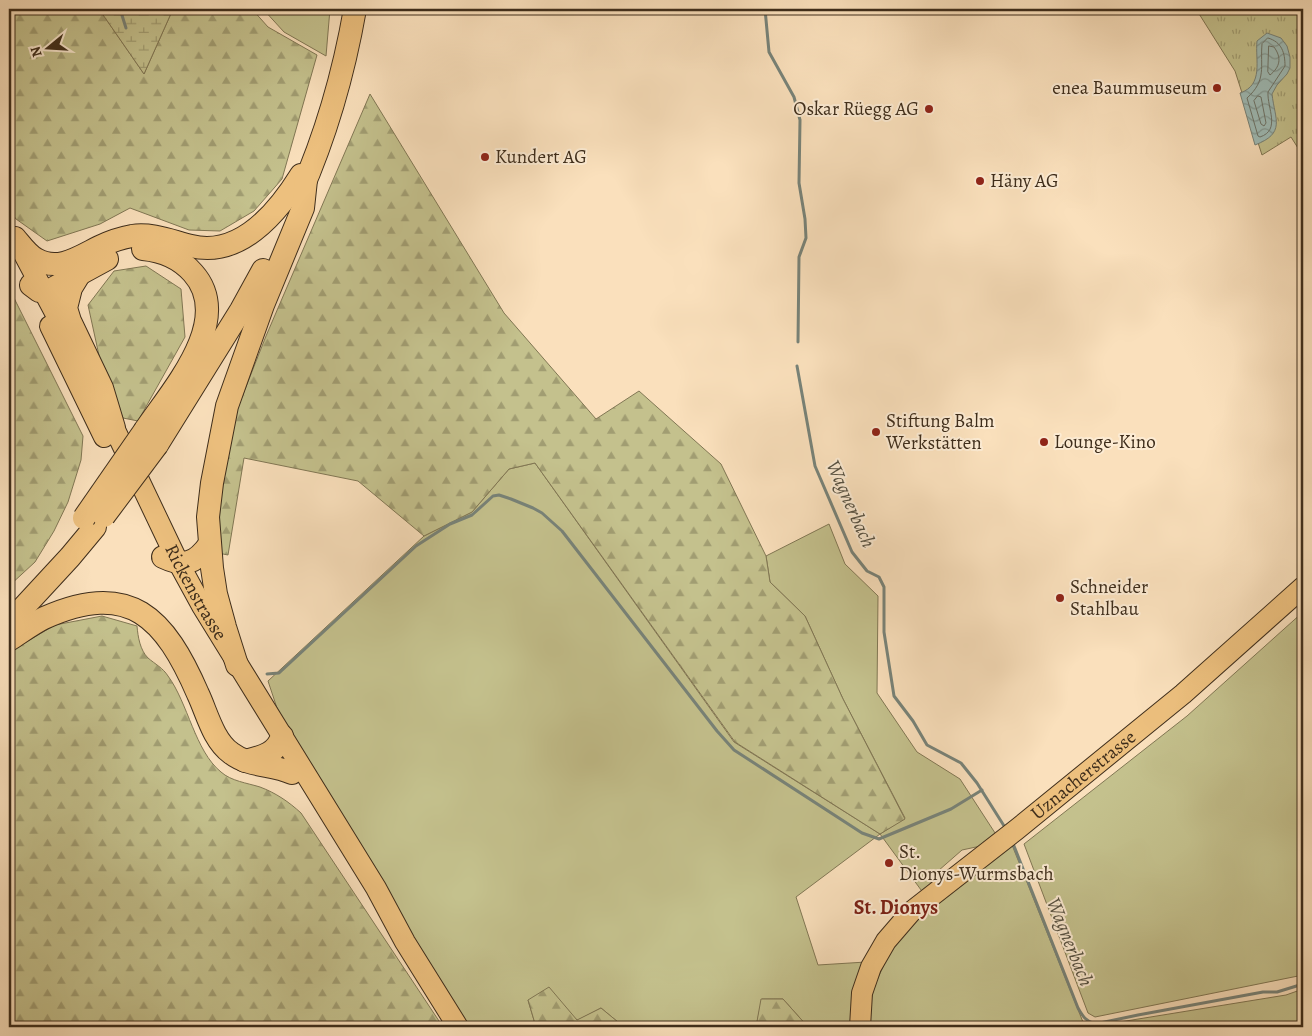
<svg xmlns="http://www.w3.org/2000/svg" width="1312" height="1036" viewBox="0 0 1312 1036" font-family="Alegreya,serif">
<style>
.green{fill:#c4c18d;stroke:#817754}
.forest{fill:url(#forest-firs);stroke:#817754}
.wetland{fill:url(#wetland-marsh);stroke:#817754}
.park{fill:url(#park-tufts);stroke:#817754}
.water{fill:url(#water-waves);stroke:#788379}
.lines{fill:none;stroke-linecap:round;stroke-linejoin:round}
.shore{stroke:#6e7469;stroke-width:1}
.stream{stroke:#788379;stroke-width:3}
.major-casing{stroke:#3e2d1b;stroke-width:22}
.highway-casing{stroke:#3e2d1b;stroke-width:24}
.major{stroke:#edc07e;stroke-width:20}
.highway{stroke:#edc07e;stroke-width:22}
.highway-bridge-casing{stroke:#3e2d1b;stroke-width:24;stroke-linecap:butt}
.highway-bridge{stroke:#edc07e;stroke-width:22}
.poi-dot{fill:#8f2418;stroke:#fcebd3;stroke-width:2}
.labels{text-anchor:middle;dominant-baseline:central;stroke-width:4;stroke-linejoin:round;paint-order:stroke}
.poi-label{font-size:19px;fill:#3e2d1b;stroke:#fcebd3;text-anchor:start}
.street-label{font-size:19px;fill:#3e2d1b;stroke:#fcebd3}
.water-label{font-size:20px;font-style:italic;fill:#565142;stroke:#fcebd3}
.neighbourhood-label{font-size:20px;font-weight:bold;fill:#7a1f14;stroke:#fcebd3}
</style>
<defs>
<pattern id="forest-firs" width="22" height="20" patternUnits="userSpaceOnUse" patternTransform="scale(1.25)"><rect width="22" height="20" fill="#c4c18d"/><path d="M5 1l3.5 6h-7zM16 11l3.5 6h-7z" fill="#a19d72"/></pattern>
<pattern id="wetland-marsh" width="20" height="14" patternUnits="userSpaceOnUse" patternTransform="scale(1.25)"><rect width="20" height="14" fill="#c4c18d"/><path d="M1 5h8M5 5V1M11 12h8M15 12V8" fill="none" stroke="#a19d72"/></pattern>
<pattern id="park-tufts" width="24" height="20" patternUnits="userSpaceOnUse" patternTransform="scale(1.25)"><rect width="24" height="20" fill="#c4c18d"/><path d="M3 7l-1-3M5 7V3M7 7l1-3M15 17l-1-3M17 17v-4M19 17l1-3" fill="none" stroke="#a19d72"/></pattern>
<pattern id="water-waves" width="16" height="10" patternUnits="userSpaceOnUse" patternTransform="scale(1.25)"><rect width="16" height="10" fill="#9fbcb7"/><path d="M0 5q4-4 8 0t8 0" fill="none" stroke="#839994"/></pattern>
</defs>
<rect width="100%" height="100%" fill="#fae0bc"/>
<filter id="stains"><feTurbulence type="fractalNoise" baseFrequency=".004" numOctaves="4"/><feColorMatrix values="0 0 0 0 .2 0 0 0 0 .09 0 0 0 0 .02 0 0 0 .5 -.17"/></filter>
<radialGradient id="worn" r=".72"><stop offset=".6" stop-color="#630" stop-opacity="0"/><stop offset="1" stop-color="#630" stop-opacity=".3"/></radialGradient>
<!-- green -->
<g class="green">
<polygon points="263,9 330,9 326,56 284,32"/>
<polygon points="535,463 734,742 880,834 905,818 843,699 805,616 770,582 766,556 829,524 845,564 878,596 877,693 917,752 960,779 997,836 990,844 962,850 938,871 924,894 880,834 796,897 818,965 866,962 851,1027 837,1027 833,1025 830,1027 808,1027 783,999 762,999 756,1027 624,1027 601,1008 578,1020 528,1000 536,1027 467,1027 283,726 268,681 424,536 472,512 509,469"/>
<polygon points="1303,612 1303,975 1095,1017 1088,1013 1024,844 1187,716"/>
<polygon points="1012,845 1085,1027 868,1027 869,1008 874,987 890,951 911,925"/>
<polygon points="1303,989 1303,1027 1089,1027 1286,995"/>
</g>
<!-- forest -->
<g class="forest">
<polygon points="9,9 99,9 144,74 173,9 252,9 268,27 317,55 282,179 254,211 220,231 189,230 130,208 100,224 47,241 16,219 9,209"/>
<polygon points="370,94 504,313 596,419 639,391 721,464 766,556 770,582 805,616 843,699 905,819 880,834 735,742 535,463 509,469 472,512 424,536 358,481 244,458 228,555 218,553 218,512 225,454 238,407 266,336"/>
<polygon points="146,266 181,289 185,337 138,421 123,418 100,360 88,305 114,271"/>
<polygon points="9,288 83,436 81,460 68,502 54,531 35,562 9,586"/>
<path d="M102 616 137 626C138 637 140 650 148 658 155 664 163 668 168 676 188 703 195 751 221 772 231 781 247 783 260 787 276 793 289 802 301 813L443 1027H9V652L55 625Z"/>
<polygon points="549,987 577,1020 601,1008 624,1027 536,1027 528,1000"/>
<polygon points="761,999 783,999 808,1027 756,1027"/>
</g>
<!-- wetland -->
<polygon class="wetland" points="99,9 173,9 144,74"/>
<!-- park -->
<polygon class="park" points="1196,9 1303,9 1303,156 1291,137 1262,155 1235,71"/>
<!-- water -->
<path class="water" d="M1267 33 1281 38 1287 46 1290 57V68L1287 74 1277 85 1272 94C1275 120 1286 133 1255 145L1240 93C1264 85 1255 60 1257 41Z"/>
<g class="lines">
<!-- shore -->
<g class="shore">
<path d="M1268 38C1282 42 1285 53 1285 66L1268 92C1267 108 1281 130 1260 137L1258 136 1247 98C1267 80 1260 67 1262 44Z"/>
<path d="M1269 46 1274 47C1282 58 1280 67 1270 75L1268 72Z"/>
<polygon points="1258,96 1261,97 1266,123 1264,126 1261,124 1254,101"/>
</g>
<!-- stream -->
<g class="stream">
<polyline points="120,9 126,28"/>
<polyline points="765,9 769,52 794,97 800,120 799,183 805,219 806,238 799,257 798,342"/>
<polyline points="797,366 815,466 852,552 867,571 879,577 884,587 884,632 894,696 913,721 927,745 961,763 977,783 1006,829"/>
<polyline points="267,674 279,673 416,546 450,524 472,515 493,496 499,495 511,499 533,508 542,513 562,531 717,731 734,750 862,833 879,839 951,809 982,790"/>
<path d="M1012 841 1078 1008C1083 1017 1086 1021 1095 1024L1138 1015 1263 992H1277L1303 984"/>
</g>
<defs>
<g id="major">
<polyline points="19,245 69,339"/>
<polyline points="50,326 104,437"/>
<path id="s1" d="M107 413 178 562 202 606 376 888 405 942 458 1027"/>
<path id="s2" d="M860 1027 862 993 871 967 886 941 911 912 1016 830 1183 694 1303 587"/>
</g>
<g id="highway">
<path d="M300 194C326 135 344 72 355 9"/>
<path d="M15 238C21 245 28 255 36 259 58 272 79 257 99 247 109 242 121 238 132 236 152 233 171 241 191 246 240 258 278 212 301 175"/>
<path d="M143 249C164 251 180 258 193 273 235 320 172 390 145 430"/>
<polyline points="79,275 71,288 66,308 70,321 102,388 114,428"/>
<polyline points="31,285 39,291 50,290 107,259"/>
<polyline points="157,445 241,310 263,270"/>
<path d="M163 557C184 567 195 564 209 545"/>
<polyline points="9,623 70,557 95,527"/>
<path d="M9 640C20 633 32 624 44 618 130 579 165 618 198 694 207 713 213 740 231 753 249 767 272 764 292 773"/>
<polyline points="237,665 225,627 216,594 212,568 208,517 212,483 227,406 263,305 303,208 306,180"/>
<path d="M245 761C261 757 277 754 282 736"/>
</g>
</defs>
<!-- major casing -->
<use href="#major" class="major-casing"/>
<!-- highway casing -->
<use href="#highway" class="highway-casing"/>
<!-- major -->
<use href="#major" class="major"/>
<!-- highway -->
<use href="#highway" class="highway"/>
<defs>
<g id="highway-bridge">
<polyline points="104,516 157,445"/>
<polyline points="84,518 145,430"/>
</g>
</defs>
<!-- highway-bridge casing -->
<use href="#highway-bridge" class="highway-bridge-casing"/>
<!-- highway-bridge -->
<use href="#highway-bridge" class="highway-bridge"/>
</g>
<!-- markers -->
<g class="poi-dot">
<circle cx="1217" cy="88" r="5"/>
<circle cx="929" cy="109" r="5"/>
<circle cx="485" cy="157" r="5"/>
<circle cx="980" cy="181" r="5"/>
<circle cx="876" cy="432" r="5"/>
<circle cx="1044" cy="442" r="5"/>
<circle cx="1060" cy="598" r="5"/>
<circle cx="889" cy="863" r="5"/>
</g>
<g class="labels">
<!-- poi labels -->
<g class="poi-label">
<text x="1207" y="88" text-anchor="end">enea Baummuseum</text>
<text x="919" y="109" text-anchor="end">Oskar Rüegg AG</text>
<text x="495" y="157">Kundert AG</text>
<text x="990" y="181">Häny AG</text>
<text x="886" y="421">Stiftung Balm<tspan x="886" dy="22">Werkstätten</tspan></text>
<text x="1054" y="442">Lounge-Kino</text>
<text x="1070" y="587">Schneider<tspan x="1070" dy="22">Stahlbau</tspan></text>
<text x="899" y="852">St.<tspan x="899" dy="22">Dionys-Wurmsbach</tspan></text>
</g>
<!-- street labels -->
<g class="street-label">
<text stroke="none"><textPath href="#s1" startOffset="200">Rickenstrasse</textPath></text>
<text stroke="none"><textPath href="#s2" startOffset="350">Uznacherstrasse</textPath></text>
</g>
<!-- water labels -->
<g class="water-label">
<text transform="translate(851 504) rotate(66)">Wagnerbach</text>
<text transform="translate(1070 942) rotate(68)">Wagnerbach</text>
</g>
<!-- neighbourhood labels -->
<g class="neighbourhood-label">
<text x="896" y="907">St. Dionys</text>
</g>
</g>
<!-- margin -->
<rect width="1312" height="1036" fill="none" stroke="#fae0bc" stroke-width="30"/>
<rect x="10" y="10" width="1292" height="1016" fill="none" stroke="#3e2d1b" stroke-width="2.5"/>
<rect x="15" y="15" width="1282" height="1006" fill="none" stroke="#3e2d1b"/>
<!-- north arrow -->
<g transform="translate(48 48) rotate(252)" stroke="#fcebd3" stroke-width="4" paint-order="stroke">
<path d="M0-4L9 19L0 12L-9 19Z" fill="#3e2d1b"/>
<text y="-8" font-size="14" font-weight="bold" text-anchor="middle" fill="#3e2d1b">N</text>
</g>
<rect width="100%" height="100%" filter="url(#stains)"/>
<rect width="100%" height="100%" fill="url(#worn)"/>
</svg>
